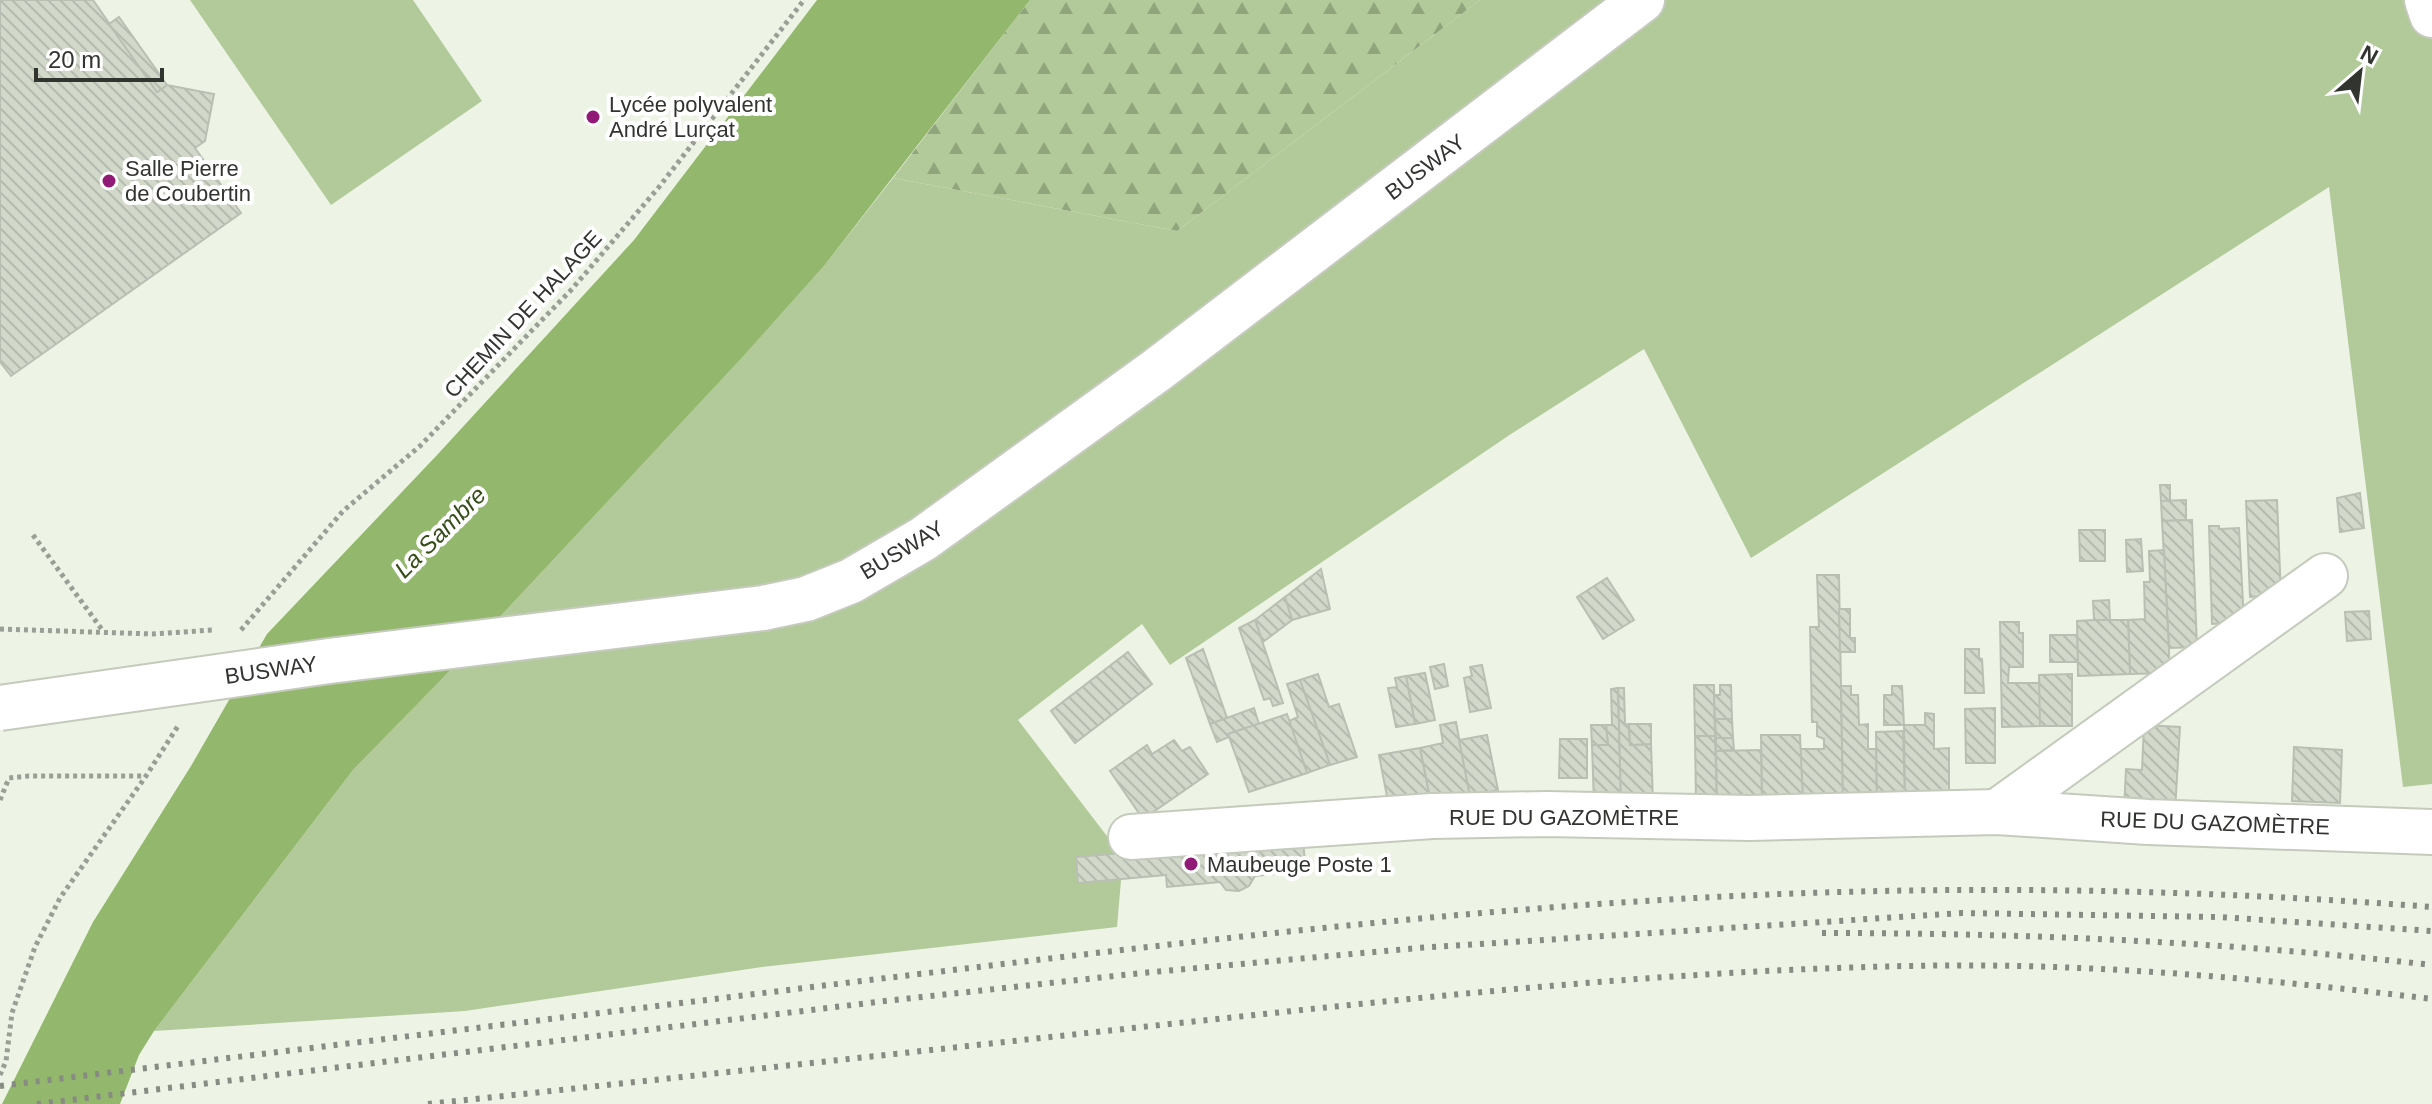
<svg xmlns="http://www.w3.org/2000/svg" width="2432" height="1104" viewBox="0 0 2432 1104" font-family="Helvetica,sans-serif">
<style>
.green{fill:#b2ca99}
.forest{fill:url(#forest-firs)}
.water{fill:#93b76c}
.building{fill:url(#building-back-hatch);stroke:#b9c0b3;stroke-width:2}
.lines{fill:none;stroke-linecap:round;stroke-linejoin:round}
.minor-casing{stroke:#c4cbbd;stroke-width:48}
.path{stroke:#9a9f95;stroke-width:5;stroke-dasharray:4 4;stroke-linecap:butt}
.minor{stroke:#fff;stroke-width:44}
.rail{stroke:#878b82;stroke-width:6;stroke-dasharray:4 8;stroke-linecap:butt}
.minor-bridge-casing{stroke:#c4cbbd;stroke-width:48;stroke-linecap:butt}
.minor-bridge{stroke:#fff;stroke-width:44}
.poi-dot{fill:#921a77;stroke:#fff;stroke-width:3}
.labels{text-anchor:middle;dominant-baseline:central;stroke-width:8;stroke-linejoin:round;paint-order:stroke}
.poi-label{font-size:22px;fill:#31342f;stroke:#fff;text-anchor:start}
.street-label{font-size:22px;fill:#31342f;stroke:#fff}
.water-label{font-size:24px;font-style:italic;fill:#354c17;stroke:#fff}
</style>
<defs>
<pattern id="forest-firs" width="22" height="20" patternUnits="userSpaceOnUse" patternTransform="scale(2)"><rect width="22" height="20" fill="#b2ca99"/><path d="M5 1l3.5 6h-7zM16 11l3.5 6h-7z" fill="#91a57d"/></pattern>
<pattern id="building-back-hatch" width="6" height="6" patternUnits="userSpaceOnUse" patternTransform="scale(2)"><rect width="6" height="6" fill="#d2d9cb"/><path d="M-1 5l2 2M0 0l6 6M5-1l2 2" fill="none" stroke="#b5bbaf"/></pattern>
</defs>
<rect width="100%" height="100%" fill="#edf4e6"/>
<!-- green -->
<g class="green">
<polygon points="190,0 413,0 482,101 331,205"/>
<polygon points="1480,0 2432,0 2432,784 2403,787 2329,187 1751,558 1644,349 1511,434 1170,665 1142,624 1018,720 1123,857 1117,927 762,967 465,1011 154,1031 353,770 440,681 740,360 824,266 893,178 1177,231"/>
</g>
<!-- forest -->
<polygon class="forest" points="1030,0 1480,0 1177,231 893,178"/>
<!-- water -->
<polygon class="water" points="817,0 1030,0 824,266 740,360 440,681 353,770 154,1031 139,1055 120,1104 2,1104 93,922 191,766 267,634 438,454 634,240"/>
<!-- building -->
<g class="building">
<polygon points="0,0 93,0 157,92 167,85 214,94 205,141 195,148 241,213 11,376 0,362"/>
<polygon points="119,17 167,85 157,92 109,24"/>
<polygon points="2160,485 2170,485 2170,501 2161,501"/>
<polygon points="2360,493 2364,528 2340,532 2337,498"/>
<polygon points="2186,500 2186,520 2162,521 2161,501"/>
<polygon points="2277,500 2281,595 2250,597 2246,501"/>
<polygon points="2192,520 2197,647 2169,648 2162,521"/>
<polygon points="2209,526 2219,526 2219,529 2239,528 2244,622 2212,624"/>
<polygon points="2079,530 2105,530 2105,561 2080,561"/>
<polygon points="2141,539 2143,571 2127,572 2126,540"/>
<polygon points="2164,550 2170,673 2130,674 2128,620 2145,619 2144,582 2150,582 2149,551"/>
<polygon points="1321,569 1330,609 1292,620 1285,597"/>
<polygon points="1817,575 1839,575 1843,801 1803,801 1800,749 1824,749 1824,739 1817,736 1817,722 1812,722 1810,627 1819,627"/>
<polygon points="1607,578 1634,620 1603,639 1577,597"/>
<polygon points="1285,597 1292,620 1263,642 1255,620"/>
<polygon points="2109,600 2110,620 2094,620 2093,601"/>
<polygon points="1839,609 1850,609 1850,638 1855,638 1855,652 1840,652"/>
<polygon points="2369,611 2371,639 2347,641 2345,612"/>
<polygon points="1255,620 1283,703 1273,706 1270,698 1264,700 1239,628"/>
<polygon points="2094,620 2128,620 2130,674 2078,676 2077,621"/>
<polygon points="2000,622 2019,622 2019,633 2023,633 2023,667 2009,667 2008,683 2040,683 2040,726 2002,727"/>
<polygon points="2050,635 2077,635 2078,662 2050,662"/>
<polygon points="1203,649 1227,718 1210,724 1186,658"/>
<polygon points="1965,649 1979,649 1979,658 1982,659 1984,693 1965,693"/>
<polygon points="1128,652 1152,684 1075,743 1051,711"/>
<polygon points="1444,664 1448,686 1435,689 1430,667"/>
<polygon points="1482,665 1491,708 1470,712 1464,678 1472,676 1470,667"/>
<polygon points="1425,673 1435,720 1415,724 1406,676"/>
<polygon points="1318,674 1329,707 1339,704 1357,757 1330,765 1300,680"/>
<polygon points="2072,674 2072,726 2040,726 2039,675"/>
<polygon points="1406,676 1415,724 1396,727 1388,688 1397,687 1395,678"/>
<polygon points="1300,680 1330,765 1307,773 1289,721 1298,717 1287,684"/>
<polygon points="1694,685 1714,685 1715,736 1695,736"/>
<polygon points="1720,685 1731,685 1732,719 1715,719 1714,695 1720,695"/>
<polygon points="1841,686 1851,686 1851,695 1858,695 1859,725 1868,724 1868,749 1876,749 1877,800 1843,801"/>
<polygon points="1892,686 1902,686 1904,725 1884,725 1884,695 1892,695"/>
<polygon points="1618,688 1621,803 1594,804 1592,745 1608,745 1606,725 1612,725 1611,689"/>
<polygon points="1618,688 1624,688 1625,725 1629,724 1630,745 1651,744 1653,802 1621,803"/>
<polygon points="1254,708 1259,724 1228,734 1229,737 1217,742 1210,724"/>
<polygon points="1995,708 1995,763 1966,763 1965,709"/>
<polygon points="1925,713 1934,714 1934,749 1949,748 1949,798 1905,800 1904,725 1925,725"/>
<polygon points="1287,714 1307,773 1249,792 1228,734"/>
<polygon points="1715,719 1732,719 1733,738 1716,738"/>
<polygon points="1456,722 1470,796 1431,804 1420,748 1443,743 1440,725"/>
<polygon points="1629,724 1651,724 1651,744 1630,745"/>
<polygon points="1591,725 1606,725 1608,745 1592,745"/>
<polygon points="2144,725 2180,727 2175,811 2124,809 2126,769 2142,770"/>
<polygon points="1903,731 1905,800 1877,800 1876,732"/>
<polygon points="1487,735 1498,790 1470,796 1459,740"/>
<polygon points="1761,735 1800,735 1803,801 1762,802"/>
<polygon points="1695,736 1715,736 1717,803 1696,804"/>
<polygon points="1716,738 1733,738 1734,750 1716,751"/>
<polygon points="1560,739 1587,739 1587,778 1559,778"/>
<polygon points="1174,740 1182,751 1190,747 1208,774 1143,819 1110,771 1147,745 1152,754"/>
<polygon points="2294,747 2342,750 2340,803 2292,801"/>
<polygon points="1420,748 1431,804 1390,812 1379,755"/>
<polygon points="1761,750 1762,802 1717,803 1716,751"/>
<polygon points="1303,842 1306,871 1255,876 1249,886 1239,891 1226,890 1220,882 1167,887 1166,875 1078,883 1076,857 1171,849"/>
</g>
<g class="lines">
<defs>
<g id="minor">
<polyline points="2427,0 2432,15"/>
<polyline points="763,608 806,599 851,581 923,539 1157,370 1642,0"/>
<polyline points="1997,812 2325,576"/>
<polyline points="1131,837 1432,816 1546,814 1750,818 1997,812 2148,822 2432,832"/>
</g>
</defs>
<!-- minor casing -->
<use href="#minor" class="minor-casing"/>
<!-- path -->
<g class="path">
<polyline points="33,535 103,631"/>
<polyline points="0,629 152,634 213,630"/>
<polyline points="241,630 343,511 420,446 572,289 659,187 804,0"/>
<polyline points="0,800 9,778 29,776 145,776"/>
<polyline points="0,1075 6,1061 12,1013 35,947 60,898 146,776 178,726"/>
</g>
<!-- minor -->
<use href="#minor" class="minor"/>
<!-- rail -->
<g class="rail">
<path d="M1822 933C2026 933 2229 942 2432 965"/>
<path d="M0 1086C284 1051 569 1017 853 982 1154 946 1455 908 1757 895 1982 885 2208 890 2432 907"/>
<polyline points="37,1104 885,1001 1142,973 1418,948 1962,913 2219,917 2432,931"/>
<path d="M428 1104C666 1079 904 1053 1142 1027 1396 1000 1651 971 1907 966 2082 962 2259 978 2432 999"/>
</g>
<defs>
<polyline id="minor-bridge" points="0,708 329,661 763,608"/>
</defs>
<!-- minor-bridge casing -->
<use href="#minor-bridge" class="minor-bridge-casing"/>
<!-- minor-bridge -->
<use href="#minor-bridge" class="minor-bridge"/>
</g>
<!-- markers -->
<g class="poi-dot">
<circle cx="593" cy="117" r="8"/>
<circle cx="109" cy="181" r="8"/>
<circle cx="1191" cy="864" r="8"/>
</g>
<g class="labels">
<!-- poi labels -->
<g class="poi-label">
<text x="609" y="104">Lycée polyvalent<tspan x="609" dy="25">André Lurçat</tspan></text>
<text x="125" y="168">Salle Pierre<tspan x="125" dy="25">de Coubertin</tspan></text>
<text x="1207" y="864">Maubeuge Poste 1</text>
</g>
<!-- street labels -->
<g class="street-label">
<text transform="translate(1425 167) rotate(-37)">BUSWAY</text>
<text transform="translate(523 314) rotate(-47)">CHEMIN DE HALAGE</text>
<text transform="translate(902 550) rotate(-31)">BUSWAY</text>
<text transform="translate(271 670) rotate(-8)">BUSWAY</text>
<text x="1564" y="817">RUE DU GAZOMÈTRE</text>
<text transform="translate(2215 823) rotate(2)">RUE DU GAZOMÈTRE</text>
</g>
<!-- water labels -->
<g class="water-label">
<text transform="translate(440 532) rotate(-45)">La Sambre</text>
</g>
</g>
<!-- north arrow -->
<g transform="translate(2360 72) rotate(28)" stroke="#ffffff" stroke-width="6" paint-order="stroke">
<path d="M0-6L14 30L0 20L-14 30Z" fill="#31342f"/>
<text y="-12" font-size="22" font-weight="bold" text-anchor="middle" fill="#31342f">N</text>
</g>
<!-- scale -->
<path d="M36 68v12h126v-12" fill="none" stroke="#31342f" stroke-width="4"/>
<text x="48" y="68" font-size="24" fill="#31342f" stroke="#ffffff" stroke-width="6" paint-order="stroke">20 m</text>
</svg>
